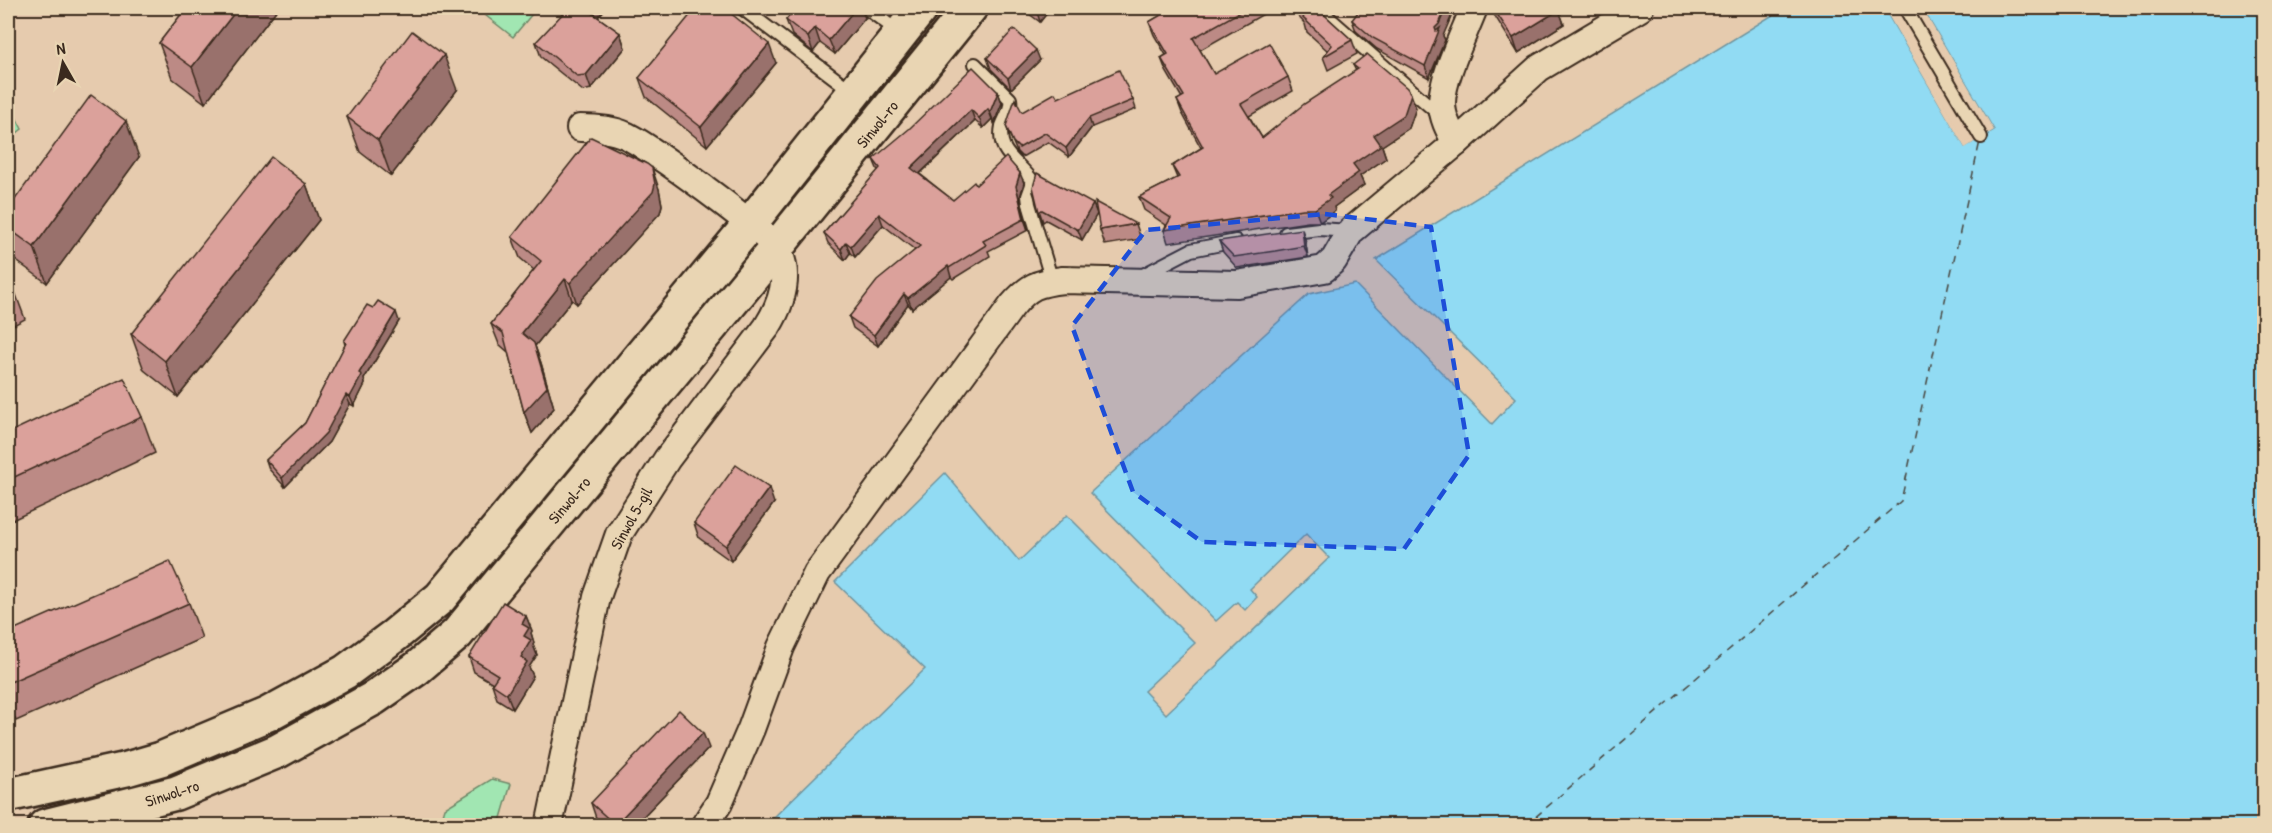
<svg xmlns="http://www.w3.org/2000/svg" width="2272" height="833" viewBox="0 0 2272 833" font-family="'Patrick Hand',sans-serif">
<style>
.green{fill:#a1e6b2;stroke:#6e8868;stroke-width:1.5}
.water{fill:#91dbf3;stroke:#6f949e;stroke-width:1.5}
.pier{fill:#e6cbae}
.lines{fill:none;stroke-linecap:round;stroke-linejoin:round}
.ferry{stroke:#48453e;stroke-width:1.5;stroke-dasharray:8 6;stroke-linecap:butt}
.lane-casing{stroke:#3b2a1e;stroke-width:16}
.street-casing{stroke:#3b2a1e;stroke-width:30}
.secondary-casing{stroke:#3b2a1e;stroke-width:38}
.lane{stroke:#e9d5b3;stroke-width:12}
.street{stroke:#e9d5b3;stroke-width:26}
.secondary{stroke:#e9d5b3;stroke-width:33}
.wall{fill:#bc8a85;stroke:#3b2a1e;stroke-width:1.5}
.shaded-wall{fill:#99716c;stroke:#3b2a1e;stroke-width:1.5}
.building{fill:#dba19b;stroke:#3b2a1e;stroke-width:1.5}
.marked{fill:#1d4ed8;fill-opacity:0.2;stroke:#1d4ed8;stroke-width:4.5;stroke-dasharray:12 8;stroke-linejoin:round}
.labels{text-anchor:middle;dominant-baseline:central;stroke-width:4.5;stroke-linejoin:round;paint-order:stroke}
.street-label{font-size:16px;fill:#3b2a1e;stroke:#e9d5b3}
</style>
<rect width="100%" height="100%" fill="#e6cbae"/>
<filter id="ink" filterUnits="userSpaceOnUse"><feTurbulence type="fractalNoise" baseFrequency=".0167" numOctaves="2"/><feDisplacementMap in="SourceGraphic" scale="12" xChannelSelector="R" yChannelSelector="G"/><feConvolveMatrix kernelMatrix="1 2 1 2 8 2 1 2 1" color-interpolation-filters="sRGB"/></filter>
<g filter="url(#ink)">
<!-- green -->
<g class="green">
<polygon points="476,8 537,8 513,37"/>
<polygon points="8,102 22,129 8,140"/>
<polygon points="492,779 511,784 499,825 483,823 482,825 440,825 445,808"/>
</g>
<!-- water -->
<polygon class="water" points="1784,8 1884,8 1965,147 1994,130 1922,8 2264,8 2264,825 765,826 925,669 835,582 945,473 1019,561 1067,515 1195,643 1144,691 1166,714 1329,558 1306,534 1250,589 1257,597 1245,610 1237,602 1216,621 1090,493 1309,294 1355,284 1492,424 1516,398 1376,260"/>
<!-- pier -->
<polygon class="pier" points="1884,8 1888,8 1966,143 1990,129 1919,8 1922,8 1994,130 1965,148"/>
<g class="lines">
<!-- ferry -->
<polyline class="ferry" points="1525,826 1901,501 1980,141"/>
<defs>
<g id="lane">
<polyline points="742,8 853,92"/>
<polyline points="866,8 899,32"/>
<polyline points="1905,8 1981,137"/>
<polyline points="1320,10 1441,116"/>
<path d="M975 64 1010 99C1012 109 1005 117 1002 126 996 154 1020 162 1033 182L1028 196 1029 204 1052 281"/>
<polyline points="1286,233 1319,229 1351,231"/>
<polyline points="1141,276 1191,250 1236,241"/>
</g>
<g id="street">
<path d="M1456 143C1449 130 1442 117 1442 103 1442 77 1465 32 1474 8"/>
<path d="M549 826 597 597 619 534 667 459 767 327C782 303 791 277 778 250 771 235 645 143 625 135 612 129 595 128 580 128"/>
<path d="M704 826 719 803 751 729 781 647 817 573 1012 306C1029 286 1037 283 1063 280L1237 284 1324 269 1334 260 1351 231 1456 143 1539 68 1640 8"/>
</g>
<g id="secondary">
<polyline points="8,795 127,769 161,759 268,714 345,672 395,635 440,598 750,224 921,8"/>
<polyline points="45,826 176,793 278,751 374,698 416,669 457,634 777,247 970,8"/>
</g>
</defs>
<!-- lane casing -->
<use href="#lane" class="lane-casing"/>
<!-- street casing -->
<use href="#street" class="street-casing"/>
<!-- secondary casing -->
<use href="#secondary" class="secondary-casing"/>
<!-- lane -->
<use href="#lane" class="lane"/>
<!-- street -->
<use href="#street" class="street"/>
<!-- secondary -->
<use href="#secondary" class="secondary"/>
</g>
<!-- wall -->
<g class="wall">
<polygon points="186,8 278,8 205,103 172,78 159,43"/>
<polygon points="587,8 606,8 598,17 620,33 625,48 591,89 583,91 541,57 536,42 592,13"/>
<polygon points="785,8 861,8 865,18 835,54 820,43 813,52 792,35 786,20 791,14 786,10"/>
<polygon points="1021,8 1051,8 1040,22"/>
<polygon points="1173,8 1274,8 1200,50 1214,74 1288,77 1293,91 1249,116 1262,138 1356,71 1353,65 1416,108 1409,128 1382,146 1386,158 1360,176 1364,185 1334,207 1335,211 1320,222 1308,222 1168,243 1164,230 1166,225 1144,210 1139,197 1177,178 1172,166 1201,148 1182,113 1177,100 1182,98 1166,71 1161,58 1166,55 1154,35 1149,22"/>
<polygon points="1291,8 1317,8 1352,40 1357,54 1328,70 1323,57 1328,51 1307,32 1305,24"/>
<polygon points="1490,8 1558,8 1564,24 1518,53"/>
<polygon points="1352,20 1443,36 1445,40 1429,78 1377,49 1356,31"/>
<polygon points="987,58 1040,60 1011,89 991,69"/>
<polygon points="776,63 707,146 646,97 639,78"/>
<polygon points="457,90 391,176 360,152 347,117"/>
<polygon points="998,92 1002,103 994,123 992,119 983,128 975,121 920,174 953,200 976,185 1024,183 1020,197 1028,230 988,251 990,256 953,279 951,277 912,309 908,304 878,346 853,328 849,317 915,250 883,225 855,257 850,253 845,260 828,243 824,233 878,171 873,159"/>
<polygon points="1058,98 1133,100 1136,109 1092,127 1069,157 1048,142 1022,157 1017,152 1006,126"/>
<polygon points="139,157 47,283 11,257 8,247 8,209"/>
<polygon points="306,184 319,220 178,397 144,370 131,334"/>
<polygon points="659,189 662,205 660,213 577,304 572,300 535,346 541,363 554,408 532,433 524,412 508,352 499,344 491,324 534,270 520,258 512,237"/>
<polygon points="1033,192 1093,204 1097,214 1082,240 1046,220 1043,222"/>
<polygon points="1136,224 1141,239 1105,245 1100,230"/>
<polygon points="1305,239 1308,257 1237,268 1223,252 1219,241"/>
<polygon points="8,275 12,284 25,319 8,328"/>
<polygon points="399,321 364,379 365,384 354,406 350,404 329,442 285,487 269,469 266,460 305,423 345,345 344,341"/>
<polygon points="142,417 155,453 8,522 8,433"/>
<polygon points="774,503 731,561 699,538 694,523"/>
<polygon points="189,603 202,638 16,721 8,702 8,632"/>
<polygon points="526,616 532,631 531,633 534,643 533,645 537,655 529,667 533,676 513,709 497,699 492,684 493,683 474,672 469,657"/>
<polygon points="709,748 635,825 604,825 596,818 591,803"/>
</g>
<!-- shaded-wall -->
<g class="shaded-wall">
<polygon points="238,8 278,8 205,103 192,67"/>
<polygon points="593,8 606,8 597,18"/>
<polygon points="856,8 861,8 865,18 835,54 829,40"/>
<polygon points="1040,8 1051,8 1040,22 1037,12"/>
<polygon points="1446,8 1455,8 1443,36 1445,40 1429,78 1425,66 1435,28"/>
<polygon points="1559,10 1564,24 1518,53 1513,38"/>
<polygon points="815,28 820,43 813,52 808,37"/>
<polygon points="620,33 625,48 591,89 586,75"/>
<polygon points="769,44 776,63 707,146 701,127"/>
<polygon points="1036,50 1040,60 1011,89 1008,78"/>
<polygon points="444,55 457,90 391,176 378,140"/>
<polygon points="998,92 1002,103 994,123 990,112"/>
<polygon points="1411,94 1416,108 1409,128 1382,146 1386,158 1360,176 1364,185 1334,207 1335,211 1320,222 1315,209 1353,164 1374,135"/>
<polygon points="988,109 992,119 983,128 979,118"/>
<polygon points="971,110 975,121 915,178 911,168"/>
<polygon points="1089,118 1092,127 1069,157 1066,148"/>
<polygon points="126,121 139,157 47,283 34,247"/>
<polygon points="652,168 659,189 662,205 660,213 577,304 570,283"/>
<polygon points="1020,173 1024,183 1020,197 1028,230 1024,219 1016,186"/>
<polygon points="306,184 319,220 178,397 165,361"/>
<polygon points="1093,204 1097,214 1082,240 1078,230"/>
<polygon points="879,214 883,225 855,257 851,246"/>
<polygon points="1302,229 1305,239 1308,257 1304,246"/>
<polygon points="846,242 850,253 845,260 841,249"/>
<polygon points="948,266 951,277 912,309 908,298"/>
<polygon points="565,279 572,300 535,346 541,363 554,408 532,433 524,412 522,333"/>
<polygon points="904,294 908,304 878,346 874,335"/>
<polygon points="396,312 399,321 364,379 365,384 354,406 350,397 359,373"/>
<polygon points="346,395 350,404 329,442 285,487 282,478"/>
<polygon points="769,488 774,503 731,561 726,546"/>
<polygon points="526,616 532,631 531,633 534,643 533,645 537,655 529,667 533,676 513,709 507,694 521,657 522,624"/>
<polygon points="703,733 709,748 635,825 615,825"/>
</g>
<!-- building -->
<g class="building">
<polygon points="186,8 238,8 192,67 159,43"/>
<polygon points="568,8 585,8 620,33 586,75 577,76 536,42"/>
<polygon points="696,8 724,8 769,44 701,127 639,78"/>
<polygon points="796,8 856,8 829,40 815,28 808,37 786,20"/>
<polygon points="1031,8 1040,8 1037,12"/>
<polygon points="1173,8 1247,8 1193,38 1214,74 1269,43 1288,77 1241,104 1262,138 1304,104 1358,69 1353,65 1367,54 1407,88 1411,94 1404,115 1374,135 1381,145 1353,164 1359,172 1328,195 1331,198 1315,209 1303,209 1164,230 1171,218 1139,197 1179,177 1172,166 1203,147 1177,100 1184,96 1161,58 1168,54 1149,22"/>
<polygon points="1297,8 1317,8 1352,40 1323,57 1332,45 1303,18 1304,16"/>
<polygon points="1361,8 1446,8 1439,24 1435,28 1436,31 1440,28 1425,66 1373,38 1352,20"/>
<polygon points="1493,8 1558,8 1559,10 1513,38"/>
<polygon points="1014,29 1036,50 1008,78 987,58"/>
<polygon points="412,31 444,55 378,140 347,117"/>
<polygon points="973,67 998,92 990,112 988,109 979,118 971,110 911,168 953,200 974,182 976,185 1006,157 1020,173 1016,186 1024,219 983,241 986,245 949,268 948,266 908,298 904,294 874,335 849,317 877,281 920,246 879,214 851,246 846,242 841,249 824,233 880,168 873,159 909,129"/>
<polygon points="1119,70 1133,100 1089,118 1066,148 1045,133 1019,148 1013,142 1006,126 1015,99 1022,112 1055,93 1058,98"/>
<polygon points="91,95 126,121 34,247 8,228 8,209"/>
<polygon points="591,137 647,164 652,168 655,184 653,192 570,283 565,279 522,333 534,343 547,387 524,412 503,333 491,324 541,261 512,237"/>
<polygon points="271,157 306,184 165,361 131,334"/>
<polygon points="1037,173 1093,204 1078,230 1042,210 1039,212 1033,187"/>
<polygon points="1095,202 1136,224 1100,230"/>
<polygon points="1302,229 1304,246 1275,251 1234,257 1219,241"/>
<polygon points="8,275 12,284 8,286"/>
<polygon points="378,301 396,312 359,373 362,375 350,397 346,395 326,433 282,478 266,460 305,423 346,343 344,341 367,305 373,308"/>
<polygon points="124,378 142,417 8,480 8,433"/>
<polygon points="736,465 769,488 726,546 694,523"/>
<polygon points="170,561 189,603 8,683 8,632"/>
<polygon points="503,602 526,616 522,624 529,628 524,636 531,640 521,657 527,662 507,694 492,684 498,675 469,657"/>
<polygon points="679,710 703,733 615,825 591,803"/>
</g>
</g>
<!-- marked area -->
<path class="marked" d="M1325 214 1431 227 1469 455 1404 549 1202 542 1133 492 1072 326 1146 230Z"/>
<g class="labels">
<!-- street labels -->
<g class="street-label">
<text transform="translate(877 124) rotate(-51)">Sinwol-ro</text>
<text transform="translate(569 500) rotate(-50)">Sinwol-ro</text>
<text transform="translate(631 518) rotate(-61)">Sinwol 5-gil</text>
<text transform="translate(172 793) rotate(-18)">Sinwol-ro</text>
</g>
</g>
<!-- margin -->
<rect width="2272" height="833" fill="none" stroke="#e9d5b3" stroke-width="30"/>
<rect x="15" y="15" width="2242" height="803" fill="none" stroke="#3b2a1e" stroke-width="2" filter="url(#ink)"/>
<!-- north arrow -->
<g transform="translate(63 63) rotate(351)" stroke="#e9d5b3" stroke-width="4.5" paint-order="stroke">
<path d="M0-4.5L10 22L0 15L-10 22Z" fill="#3b2a1e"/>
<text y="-9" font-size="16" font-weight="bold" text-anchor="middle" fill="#3b2a1e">N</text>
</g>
</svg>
